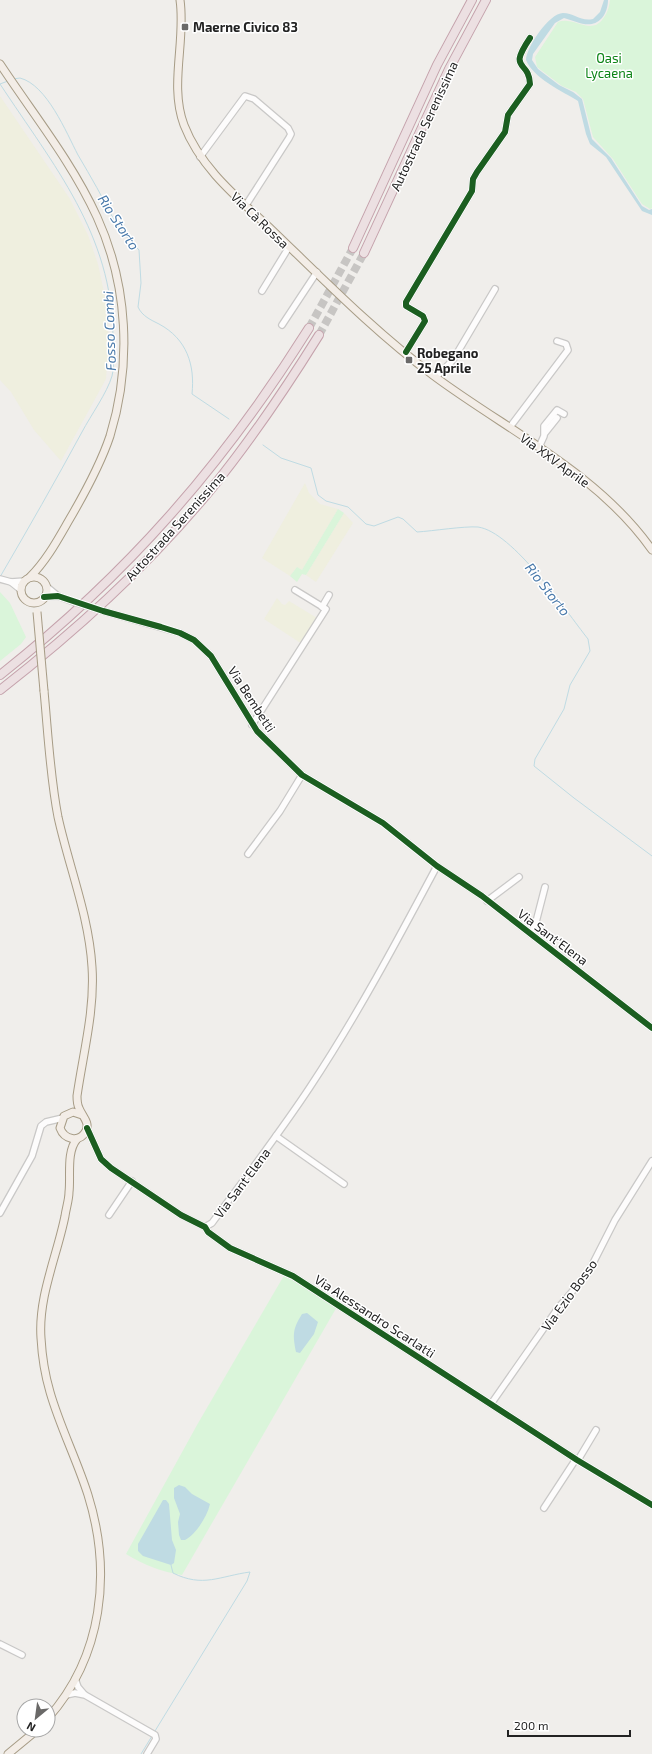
<svg xmlns="http://www.w3.org/2000/svg" width="652" height="1754" viewBox="0 0 652 1754" font-family="'Exo 2',sans-serif">
<style>
.farmland{fill:#efefdf}
.park{fill:#daf5da}
.water{fill:#bfdbe3}
.lines{fill:none;stroke-linecap:round;stroke-linejoin:round}
.stream{stroke:#bfdbe3;stroke-width:1}
.highway-tunnel{stroke:#c7c5c3;stroke-width:8;stroke-dasharray:8 4;stroke-linecap:butt}
.minor-casing{stroke:#c9c8c7;stroke-width:8}
.major-casing{stroke:#a79c86;stroke-width:9}
.highway-casing{stroke:#c5a2ac;stroke-width:10}
.minor{stroke:#fdfcfc;stroke-width:5.5}
.major{stroke:#f3ede7;stroke-width:7}
.highway{stroke:#ece0e2;stroke-width:8}
.minor-bridge-casing{stroke:#c9c8c7;stroke-width:8;stroke-linecap:butt}
.major-bridge-casing{stroke:#a79c86;stroke-width:9;stroke-linecap:butt}
.minor-bridge{stroke:#fdfcfc;stroke-width:5.5}
.major-bridge{stroke:#f3ede7;stroke-width:7}
.cycleway-casing{stroke:#fff;stroke-width:8}
.cycleway{stroke:#1b5e20;stroke-width:6}
.poi-dot{fill:#6a6968;stroke:#fff;stroke-width:1.5}
.labels{text-anchor:middle;dominant-baseline:central;stroke-width:3;stroke-linejoin:round;paint-order:stroke}
.poi-label{font-size:13px;font-weight:bold;fill:#222;stroke:#fff;text-anchor:start}
.park-label{font-size:13px;fill:#0c8416;stroke:#fff}
.street-label{font-size:13px;fill:#222;stroke:#fff}
.water-label{font-size:14px;font-style:italic;fill:#4a7aab;stroke:#fff}
</style>
<rect width="100%" height="100%" fill="#f0eeeb"/>
<!-- farmland -->
<g class="farmland">
<polygon points="0,96 70,199 88,235 98,264 105,297 109,342 106,379 61,461 34,430 11,392 0,380"/>
<polygon points="305,483 309,493 320,504 338,509 302,570 297,567 290,576 262,558"/>
<polygon points="344,513 353,523 316,582 306,575"/>
<polygon points="277,598 282,604 285,605 289,601 317,618 302,644 264,619"/>
</g>
<!-- park -->
<g class="park">
<path d="M610 0H652V208L650 209 642 204 613 159 593 137 583 99 576 92 562 86 537 67 535 57 558 22C573 16 590 35 602 20 607 14 609 8 610 0Z"/>
<polygon points="338,509 344,513 306,575 302,574 297,582 290,576 297,567 302,570"/>
<polygon points="0,592 10,603 26,637 21,644 0,661"/>
<path d="M286 1272 338 1305 182 1575C162 1572 144 1565 126 1554L197 1425Z"/>
</g>
<!-- water -->
<g class="water">
<path d="M604 0H608C608 6 606 13 602 18 591 30 578 22 564 18L555 23 533 54 532 60 538 69 559 85 573 92 582 99 592 139 611 158 642 206 649 210 652 209V215L642 211 606 157 590 144 586 134 578 101C562 91 533 78 526 60 526 48 549 13 563 13 574 13 581 22 593 19L600 12Z"/>
<path d="M307 1313 318 1322 314 1334 300 1353 296 1352C293 1335 292 1330 302 1314Z"/>
<path d="M179 1485 185 1487 192 1494 210 1504C207 1517 196 1534 185 1540H181L179 1535 178 1522 180 1514 174 1498V1488Z"/>
<polygon points="163,1500 166,1500 169,1504 172,1540 176,1550 174,1563 171,1565 143,1556 138,1551 138,1544"/>
</g>
<g class="lines">
<!-- stream -->
<g class="stream">
<path d="M13 79 20 78C47 85 66 132 78 155 91 177 103 198 114 220L123 233 139 250 141 283 138 307C142 316 151 320 159 324 187 339 195 365 192 394L229 419"/>
<path d="M0 84C54 166 112 234 113 336 113 349 115 364 112 376 107 393 91 415 82 432 56 480 28 529 0 577"/>
<polyline points="0,84 8,81"/>
<path d="M263 445 281 458 311 468 318 495 326 501 348 507 366 524 374 526 398 517 403 519 417 532C433 531 464 526 478 527 513 532 565 610 588 639L590 651 570 685 564 709 535 759 534 766 574 798 652 856"/>
<path d="M155 1731 247 1581 250 1572C220 1576 203 1588 173 1573L171 1565"/>
<polyline points="141,1754 152,1736"/>
</g>
<!-- highway-tunnel -->
<g class="highway-tunnel">
<polyline points="309,328 353,248"/>
<polyline points="319,335 364,253"/>
</g>
<defs>
<g id="minor">
<polyline points="200,157 245,96 254,99 288,128 291,134 289,138 248,202 244,205"/>
<polyline points="262,291 289,247"/>
<polyline points="282,325 317,272"/>
<path d="M406 352 425 321 423 316 406 306V302L472 191 473 179 477 172 505 132 508 115 530 84C529 59 507 72 530 38"/>
<polyline points="436,377 453,360 495,289"/>
<polyline points="510,427 568,350 566,344 557,341"/>
<polyline points="545,433 557,418"/>
<polyline points="539,447 544,436 544,426 557,410 564,414"/>
<polyline points="0,579 11,582 25,581"/>
<polyline points="11,582 21,590"/>
<polyline points="46,586 58,596"/>
<polyline points="44,597 58,596 74,602"/>
<polyline points="322,607 329,595"/>
<polyline points="103,611 180,633 194,640 211,656 257,731 302,775 383,823 437,866 482,896 652,1028"/>
<polyline points="252,725 326,609 295,590"/>
<polyline points="248,854 280,811 302,775"/>
<polyline points="487,901 519,877"/>
<polyline points="531,934 536,922 545,887"/>
<polyline points="87,1128 101,1159 111,1168 181,1215 205,1227 208,1232 230,1248 293,1276 577,1460 652,1505"/>
<polyline points="276,1136 344,1184"/>
<polyline points="0,1213 32,1156 41,1126 46,1122 63,1118"/>
<polyline points="109,1215 132,1181"/>
<path d="M205 1227 212 1223C245 1178 279 1134 310 1087 357 1016 397 941 437 866"/>
<polyline points="491,1404 558,1308 588,1273 615,1220 652,1161"/>
<polyline points="578,1460 596,1430"/>
<polyline points="544,1508 576,1459"/>
<polyline points="0,1644 22,1655"/>
<polyline points="75,1679 78,1687 84,1694"/>
<polyline points="66,1695 75,1693 85,1695 155,1735 156,1739 147,1754"/>
</g>
<g id="major">
<path d="M180 0C186 41 169 85 184 125 201 169 239 199 272 230 324 280 376 333 434 376 508 431 598 473 652 550"/>
<path d="M0 64C33 114 72 162 97 217 128 285 132 364 110 436 101 463 87 489 72 515 59 537 48 559 30 577"/>
<circle cx="34" cy="590" r="13"/>
<path d="M44 691C48 733 50 776 58 817 69 867 89 916 92 967 95 1010 83 1054 77 1096 77 1100 77 1104 79 1108 82 1116 90 1122 86 1131 79 1144 64 1139 60 1128L64 1116 73 1112 82 1115"/>
<path d="M48 1718C103 1656 112 1572 88 1495 77 1460 60 1427 50 1392 45 1375 42 1356 41 1338 38 1297 57 1256 65 1216 66 1208 69 1200 69 1192 71 1176 66 1152 77 1139"/>
<polyline points="8,1754 37,1730"/>
</g>
<g id="highway">
<polyline points="353,248 437,65 472,0"/>
<polyline points="364,253 449,69 486,0"/>
<path d="M0 675C127 575 223 465 309 328"/>
<path d="M0 690C77 630 150 564 212 488 251 440 286 388 319 335"/>
</g>
</defs>
<!-- minor casing -->
<use href="#minor" class="minor-casing"/>
<!-- major casing -->
<use href="#major" class="major-casing"/>
<!-- highway casing -->
<use href="#highway" class="highway-casing"/>
<!-- minor -->
<use href="#minor" class="minor"/>
<!-- major -->
<use href="#major" class="major"/>
<!-- highway -->
<use href="#highway" class="highway"/>
<defs>
<polyline id="minor-bridge" points="74,602 103,611"/>
<polyline id="major-bridge" points="37,612 44,691"/>
</defs>
<!-- minor-bridge casing -->
<use href="#minor-bridge" class="minor-bridge-casing"/>
<!-- major-bridge casing -->
<use href="#major-bridge" class="major-bridge-casing"/>
<!-- minor-bridge -->
<use href="#minor-bridge" class="minor-bridge"/>
<!-- major-bridge -->
<use href="#major-bridge" class="major-bridge"/>
<defs>
<g id="cycleway">
<path d="M406 352 425 321 423 316 406 306V302L472 191 473 179 477 172 505 132 508 115 530 84C529 59 507 72 530 38"/>
<polyline points="44,597 58,596 103,611 161,627 180,633 194,640 211,656 257,731 302,775 383,823 437,866 482,896 652,1028"/>
<polyline points="87,1128 101,1159 111,1168 181,1215 205,1227 208,1232 230,1248 293,1276 577,1460 652,1505"/>
</g>
</defs>
<!-- cycleway casing -->
<use href="#cycleway" class="cycleway-casing"/>
<!-- cycleway -->
<use href="#cycleway" class="cycleway"/>
</g>
<!-- markers -->
<g class="poi-dot">
<rect x="181" y="23" width="8" height="8" rx="2"/>
<rect x="405" y="356" width="8" height="8" rx="2"/>
</g>
<g class="labels">
<!-- poi labels -->
<g class="poi-label">
<text x="193" y="27">Maerne Civico 83</text>
<text x="417" y="353">Robegano<tspan x="417" dy="15">25 Aprile</tspan></text>
</g>
<!-- park labels -->
<g class="park-label">
<text x="609" y="58">Oasi<tspan x="609" dy="15">Lycaena</tspan></text>
</g>
<!-- street labels -->
<g class="street-label">
<text transform="translate(424 126) rotate(-65)">Autostrada Serenissima</text>
<text transform="translate(260 220) rotate(44)">Via Cà Rossa</text>
<text transform="translate(555 460) rotate(36)">Via XXV Aprile</text>
<text transform="translate(175 526) rotate(-48)">Autostrada Serenissima</text>
<text transform="translate(252 699) rotate(57)">Via Bembetti</text>
<text transform="translate(553 937) rotate(37)">Via Sant'Elena</text>
<text transform="translate(242 1183) rotate(-53)">Via Sant'Elena</text>
<text transform="translate(569 1295) rotate(-54)">Via Ezio Bosso</text>
<text transform="translate(375 1316) rotate(33)">Via Alessandro Scarlatti</text>
</g>
<!-- water labels -->
<g class="water-label">
<text transform="translate(119 222) rotate(57)">Rio Storto</text>
<text transform="translate(109 331) rotate(-92)">Fosso Combi</text>
<text transform="translate(548 589) rotate(52)">Rio Storto</text>
</g>
</g>
<!-- north arrow -->
<g transform="translate(36 1718) rotate(209)"><circle r="19" fill="#ffffff" stroke="#a7a7a7"/>
<path d="M0-3L7 15L0 10L-7 15Z" fill="#6a6968"/>
<text y="-6" font-size="11" font-weight="bold" text-anchor="middle" fill="#222222">N</text>
</g>
<!-- scale -->
<path d="M508 1730v6h122v-6" fill="none" stroke="#222222" stroke-width="2"/>
<text x="514" y="1730" font-size="12" fill="#222222" stroke="#ffffff" stroke-width="3" paint-order="stroke">200 m</text>
</svg>
